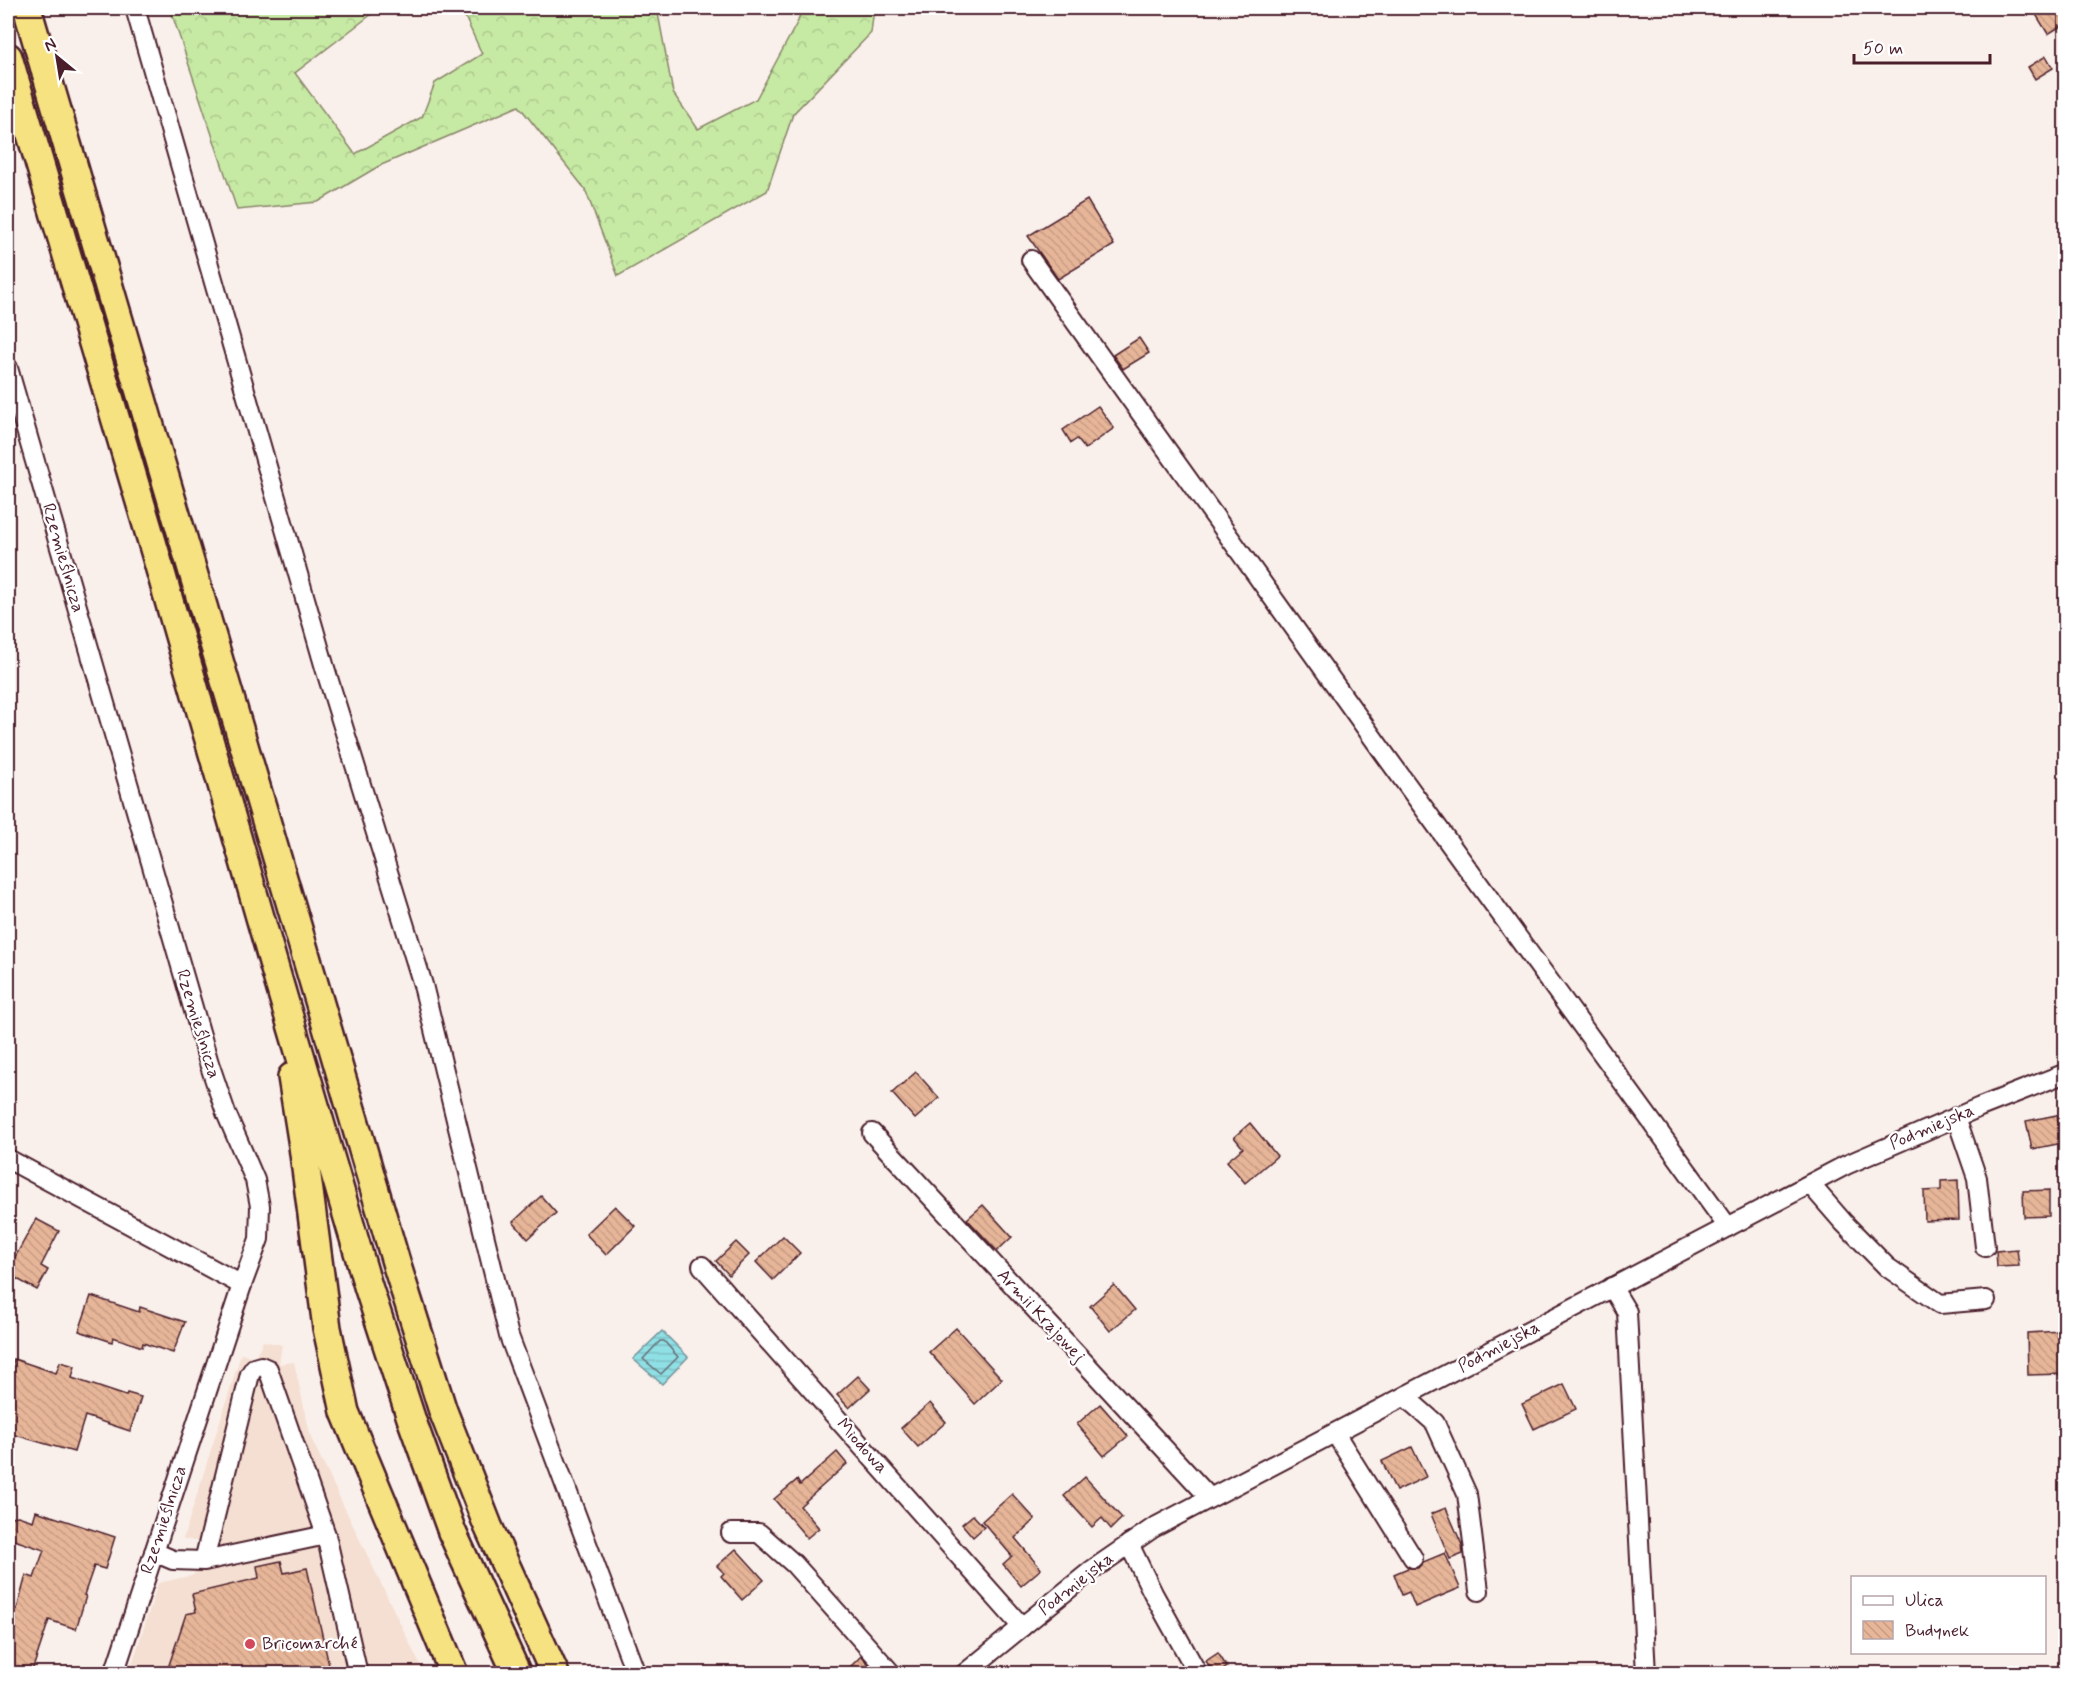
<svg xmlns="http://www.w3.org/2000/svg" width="2073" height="1681" viewBox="0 0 2073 1681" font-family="Mynerve,sans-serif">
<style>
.built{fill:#f4dfd2}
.forest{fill:url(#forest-crowns);stroke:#888468;stroke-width:1.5}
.water{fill:url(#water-rules);stroke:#73939b;stroke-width:1.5}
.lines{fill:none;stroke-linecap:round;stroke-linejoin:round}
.shore{stroke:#666c75;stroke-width:1.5}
.building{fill:url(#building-back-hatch);stroke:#4a1f2b;stroke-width:1.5}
.minor-casing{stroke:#4a1f2b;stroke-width:22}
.highway-casing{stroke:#4a1f2b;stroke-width:32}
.minor{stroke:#fff;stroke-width:18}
.highway{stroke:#f6e281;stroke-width:27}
.poi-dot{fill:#d1495b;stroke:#fff;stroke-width:2}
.labels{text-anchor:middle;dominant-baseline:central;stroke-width:4.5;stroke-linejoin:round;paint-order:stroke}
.street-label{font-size:18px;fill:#4a1f2b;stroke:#fff}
.poi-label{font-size:18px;fill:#4a1f2b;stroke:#fff;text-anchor:start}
</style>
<defs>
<pattern id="forest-crowns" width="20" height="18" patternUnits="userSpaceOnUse" patternTransform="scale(1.5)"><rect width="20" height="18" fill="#c6eaa4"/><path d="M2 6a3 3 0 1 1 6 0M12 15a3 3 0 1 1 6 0" fill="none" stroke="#acc88d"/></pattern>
<pattern id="water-rules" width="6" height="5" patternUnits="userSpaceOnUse" patternTransform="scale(1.5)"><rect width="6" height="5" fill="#8fe0e5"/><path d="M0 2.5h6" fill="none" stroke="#7dc0c5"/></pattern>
<pattern id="building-back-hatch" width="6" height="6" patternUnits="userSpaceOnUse" patternTransform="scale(1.5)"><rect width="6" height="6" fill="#e7b699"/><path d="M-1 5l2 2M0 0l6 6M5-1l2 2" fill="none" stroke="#c89c84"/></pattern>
</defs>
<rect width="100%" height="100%" fill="#faf0eb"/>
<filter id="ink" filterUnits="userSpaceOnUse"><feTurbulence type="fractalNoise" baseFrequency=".0167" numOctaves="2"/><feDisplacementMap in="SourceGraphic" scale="12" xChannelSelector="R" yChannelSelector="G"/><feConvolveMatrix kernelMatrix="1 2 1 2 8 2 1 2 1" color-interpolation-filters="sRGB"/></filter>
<g filter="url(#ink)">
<!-- built -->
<polygon class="built" points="263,1341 282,1345 279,1364 294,1362 311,1438 424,1673 129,1674 158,1583 194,1575 200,1542 183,1539 241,1354 255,1357"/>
<!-- forest -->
<polygon class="forest" points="170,8 367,8 372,14 295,73 355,154 422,117 435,83 482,54 461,8 657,8 673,93 698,129 756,99 798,21 802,8 874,8 871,33 793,114 767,191 618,276 585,189 519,106 379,166 318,202 237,210"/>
<!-- water -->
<polygon class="water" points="662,1331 688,1357 662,1384 633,1359"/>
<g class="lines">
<!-- shore -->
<polygon class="shore" points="660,1341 664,1341 678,1357 661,1374 643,1359"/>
</g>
<!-- building -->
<g class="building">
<polygon points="2032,8 2066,8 2066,23 2048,34"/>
<polygon points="2046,56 2053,68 2035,79 2028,67"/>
<polygon points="1087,200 1114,245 1058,279 1028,236"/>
<polygon points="1139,338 1149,353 1123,369 1113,355"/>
<polygon points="1098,406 1114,428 1085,449 1077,439 1071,443 1063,430"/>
<polygon points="916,1072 939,1098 915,1119 892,1093"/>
<polygon points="2057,1115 2063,1143 2032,1149 2026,1121"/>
<polygon points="1250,1123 1277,1156 1245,1183 1227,1161 1243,1148 1234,1137"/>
<polygon points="1958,1180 1959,1220 1925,1221 1924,1191 1941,1190 1941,1181"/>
<polygon points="2049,1190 2049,1216 2024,1217 2023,1191"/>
<polygon points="541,1196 556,1213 528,1239 513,1222"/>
<polygon points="983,1205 1012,1237 997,1251 967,1219"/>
<polygon points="615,1206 635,1226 606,1255 586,1234"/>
<polygon points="36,1219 59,1231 41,1266 48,1270 37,1290 8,1274 8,1270"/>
<polygon points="783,1236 800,1253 773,1280 756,1262"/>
<polygon points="736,1242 749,1255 729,1275 716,1261"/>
<polygon points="2017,1249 2019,1266 1997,1267 1996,1251"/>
<polygon points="1114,1285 1135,1310 1110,1331 1090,1306"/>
<polygon points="91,1296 139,1312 140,1307 185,1322 173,1353 143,1343 142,1347 113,1337 112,1342 79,1331"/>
<polygon points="956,1328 1002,1379 975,1404 929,1352"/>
<polygon points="2061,1331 2064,1374 2028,1375 2027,1333"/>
<polygon points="14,1359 56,1373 60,1362 75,1366 72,1378 126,1396 127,1393 141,1397 130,1431 85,1416 74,1452 8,1433 8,1380"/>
<polygon points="858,1376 870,1389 849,1408 837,1395"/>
<polygon points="1564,1384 1576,1409 1534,1429 1522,1404"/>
<polygon points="930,1403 946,1422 918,1447 901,1428"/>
<polygon points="1100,1404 1128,1436 1104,1456 1077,1424"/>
<polygon points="1412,1447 1426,1477 1396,1491 1382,1461"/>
<polygon points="837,1452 847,1464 800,1506 819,1528 807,1538 774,1499 797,1480 800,1485"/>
<polygon points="1085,1477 1122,1518 1111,1529 1102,1518 1092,1527 1064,1496"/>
<polygon points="1012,1494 1035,1519 1015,1538 1041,1569 1021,1586 1003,1564 1012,1556 982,1521"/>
<polygon points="1446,1508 1462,1545 1463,1554 1450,1559 1431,1514"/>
<polygon points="36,1511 115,1537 105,1569 94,1566 84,1595 86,1596 76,1629 49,1620 31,1674 8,1674 8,1606 17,1609 26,1575 34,1578 44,1550 8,1538 8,1526 11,1517 18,1516 33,1521"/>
<polygon points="973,1515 984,1527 973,1537 962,1524"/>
<polygon points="736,1549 764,1580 742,1600 721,1576 724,1573 717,1566"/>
<polygon points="1445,1553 1460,1588 1415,1607 1409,1592 1402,1595 1394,1574 1408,1568 1418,1568 1423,1562"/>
<polygon points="281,1561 284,1573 307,1568 331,1674 166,1674 186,1614 196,1612 192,1594 259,1578 257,1566"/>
<polygon points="1218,1653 1227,1667 1217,1674 1214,1674 1206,1661"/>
<polygon points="861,1656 876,1674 843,1674"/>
</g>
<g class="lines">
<defs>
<g id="minor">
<polyline points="135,8 325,668 423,985 509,1336 636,1674"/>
<polyline points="1031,260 1386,756 1728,1227"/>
<polyline points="8,368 209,1063 226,1113 255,1180 260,1206 259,1239 242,1285 114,1674"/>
<polyline points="1956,1117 1977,1178 1985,1247"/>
<polyline points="872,1133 1210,1498"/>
<polyline points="8,1159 242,1285"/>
<polyline points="1810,1184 1843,1222 1887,1267 1940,1304 1986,1300"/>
<polyline points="702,1266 1022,1627"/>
<polyline points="1612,1287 1627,1312 1646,1674"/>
<polyline points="1407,1395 1410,1401 1435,1423 1467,1494 1479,1591"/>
<polyline points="1335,1433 1413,1558"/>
<polyline points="731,1533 759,1533 794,1564 892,1674"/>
<polyline points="326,1535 358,1674"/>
<polyline points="1129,1544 1153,1593 1198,1674"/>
<polyline points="154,1552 173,1560 204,1561 326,1535 268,1369 261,1366 254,1368 250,1374 204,1561"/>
<polyline points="964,1674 1092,1570 1153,1528 1846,1165 1980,1107 2066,1073"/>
</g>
<g id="highway">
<polyline points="27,8 398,1269 443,1411 488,1526 555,1674"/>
<polyline points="8,57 155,552 279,983 368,1286 412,1421 452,1532 517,1674"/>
<polyline points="292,1077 303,1146 327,1328 345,1412 454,1674"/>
</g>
</defs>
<!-- minor casing -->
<use href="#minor" class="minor-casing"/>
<!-- highway casing -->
<use href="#highway" class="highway-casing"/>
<!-- minor -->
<use href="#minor" class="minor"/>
<!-- highway -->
<use href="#highway" class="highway"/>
</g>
</g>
<!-- markers -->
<circle class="poi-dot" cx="250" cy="1644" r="6"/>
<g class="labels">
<!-- street labels -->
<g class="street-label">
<text transform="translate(63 558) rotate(74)">Rzemieślnicza</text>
<text transform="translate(198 1024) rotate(73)">Rzemieślnicza</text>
<text transform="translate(1932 1127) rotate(-23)">Podmiejska</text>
<text transform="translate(1041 1316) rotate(47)">Armii Krajowej</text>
<text transform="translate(1499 1347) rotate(-28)">Podmiejska</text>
<text transform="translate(862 1446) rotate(48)">Miodowa</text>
<text transform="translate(164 1520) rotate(-72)">Rzemieślnicza</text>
<text transform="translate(1076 1584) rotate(-38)">Podmiejska</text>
</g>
<!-- poi labels -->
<g class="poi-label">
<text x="262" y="1644">Bricomarché</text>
</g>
</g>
<!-- margin -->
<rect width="2073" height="1681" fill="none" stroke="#fff" stroke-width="30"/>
<rect x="15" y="15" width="2043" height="1651" fill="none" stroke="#4a1f2b" stroke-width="2" filter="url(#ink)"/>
<!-- legend -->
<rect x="1851" y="1576" width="195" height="78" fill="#ffffff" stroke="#b7a5aa" stroke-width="1.5"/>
<rect x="1863" y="1596" width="30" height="9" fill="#ffffff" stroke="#b7a5aa" stroke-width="1.5"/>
<text x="1905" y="1606" font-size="18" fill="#4a1f2b">Ulica</text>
<rect x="1863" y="1621" width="30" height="18" fill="url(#building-back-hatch)" stroke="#b7a5aa" stroke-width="1.5"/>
<text x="1905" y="1636" font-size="18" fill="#4a1f2b">Budynek</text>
<!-- north arrow -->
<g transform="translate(57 57) rotate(330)" stroke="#ffffff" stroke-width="4.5" paint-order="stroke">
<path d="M0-4.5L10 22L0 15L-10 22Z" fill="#4a1f2b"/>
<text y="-9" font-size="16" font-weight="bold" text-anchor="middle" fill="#4a1f2b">N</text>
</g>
<!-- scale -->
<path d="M1854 54v9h136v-9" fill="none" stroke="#4a1f2b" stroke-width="3"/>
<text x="1863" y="54" font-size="18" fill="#4a1f2b" stroke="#ffffff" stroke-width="4.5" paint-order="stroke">50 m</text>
</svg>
